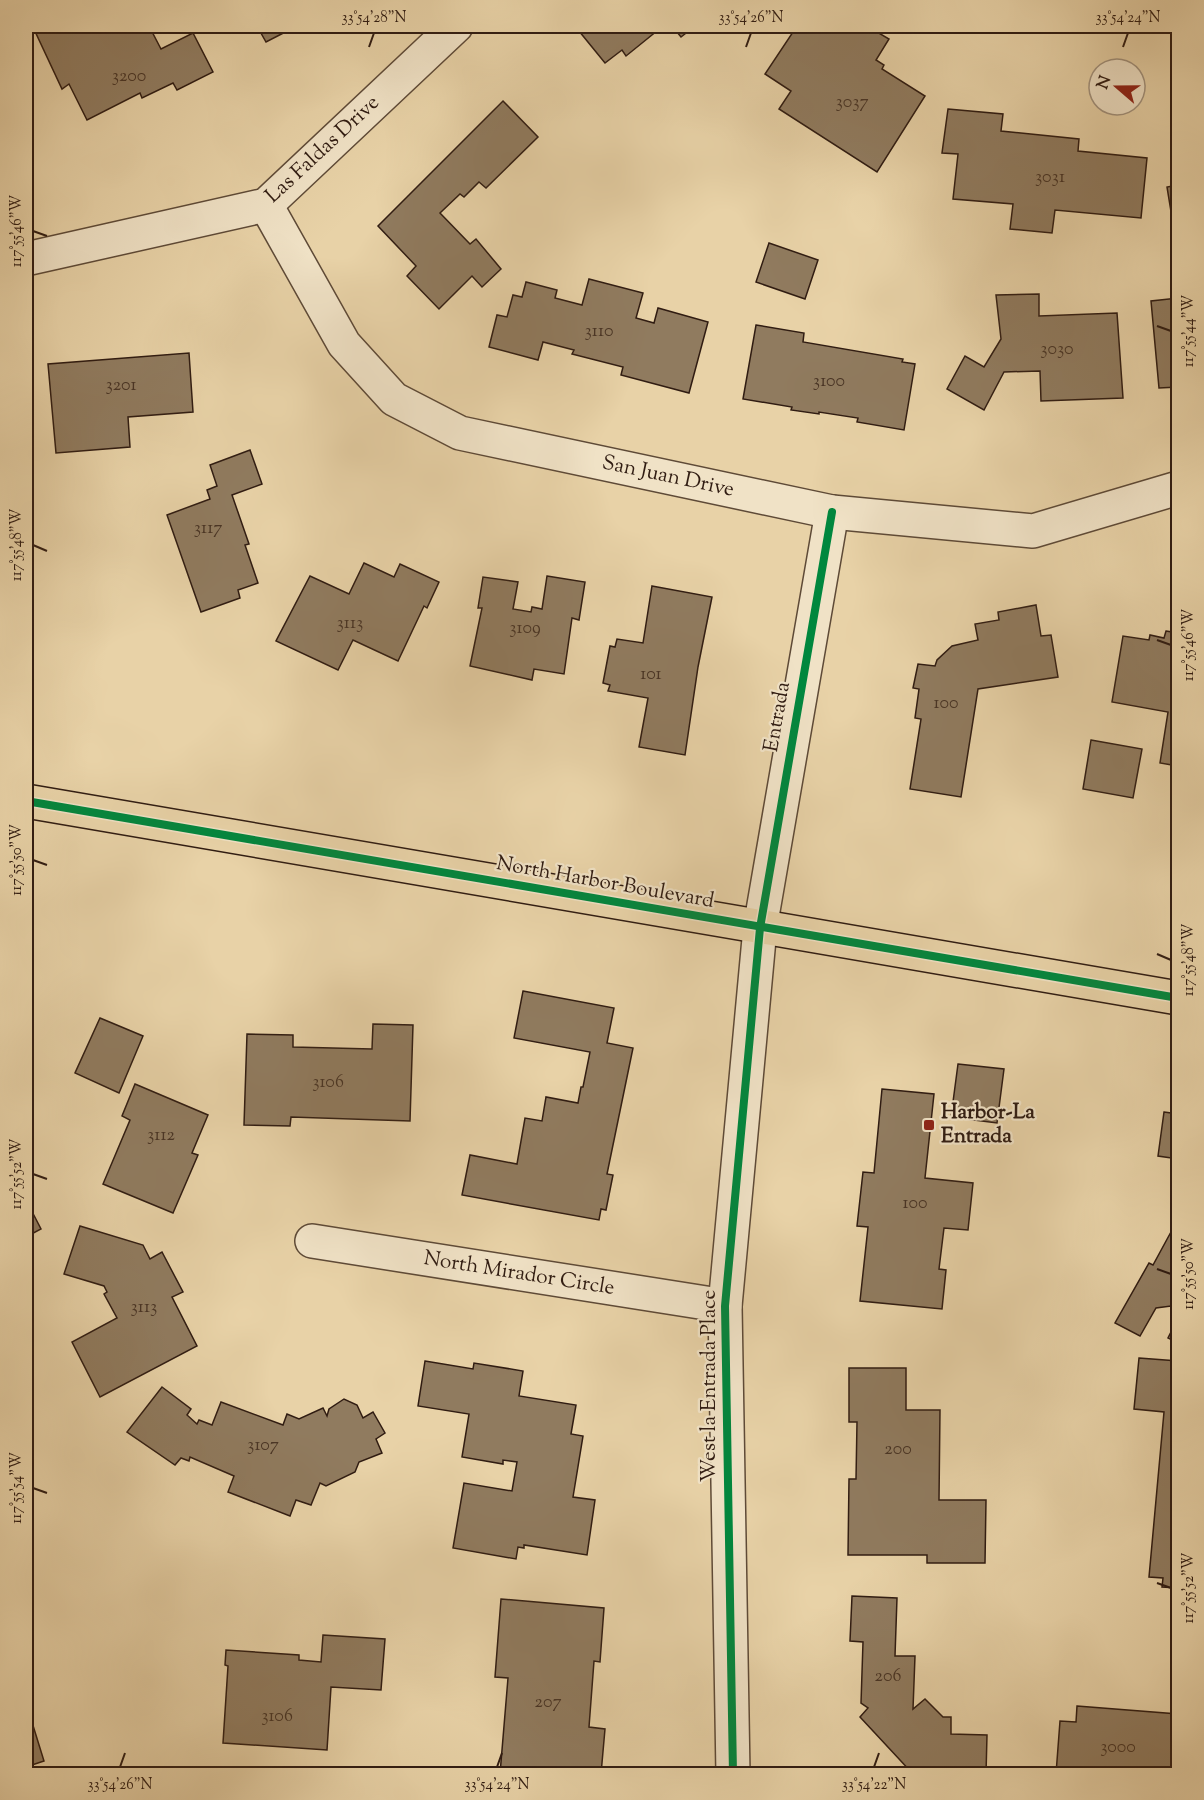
<svg xmlns="http://www.w3.org/2000/svg" width="1204" height="1800" viewBox="0 0 1204 1800" font-family="'Sorts Mill Goudy',serif">
<style>
.building{fill:#907b5f;stroke:#301c12;stroke-width:1.5}
.lines{fill:none;stroke-linecap:round;stroke-linejoin:round}
.street-casing{stroke:#5e4a37;stroke-width:36}
.primary-casing{stroke:#301c12;stroke-width:36}
.street{stroke:#f0e2c6;stroke-width:33}
.primary{stroke:#e8d2a7;stroke-width:33}
.cycleway-casing{stroke:#f0e2c6;stroke-width:11}
.cycleway{stroke:#00873e;stroke-width:8}
.ticks{fill:none;stroke:#301c12;stroke-width:2}
.poi-dot{fill:#8f2418;stroke:#f0e2c6;stroke-width:2}
.labels{text-anchor:middle;dominant-baseline:central;stroke-width:4.5;stroke-linejoin:round;paint-order:stroke}
.number-label{font-size:18px;fill:#483425}
.street-label{font-size:21px;fill:#301c12;stroke:#f0e2c6}
.poi-label{font-size:21px;font-weight:bold;fill:#301c12;stroke:#f0e2c6;text-anchor:start}
.neatline{fill:none;stroke:#301c12;stroke-width:2}
.ticks-label{font-size:15px;text-anchor:middle;fill:#301c12}
</style>
<rect width="100%" height="100%" fill="#e8d2a7"/>
<filter id="stains"><feTurbulence type="fractalNoise" baseFrequency=".00333" numOctaves="4"/><feColorMatrix values="0 0 0 0 .2 0 0 0 0 .09 0 0 0 0 .02 0 0 0 .5 -.17"/></filter>
<radialGradient id="worn" r=".72"><stop offset=".6" stop-color="#630" stop-opacity="0"/><stop offset="1" stop-color="#630" stop-opacity=".3"/></radialGradient>
<!-- building -->
<g class="building">
<polygon points="35,26 149,26 161,49 193,33 213,72 177,90 173,83 142,98 140,93 87,120 69,84 62,89 33,27"/>
<polygon points="257,26 297,26 266,42"/>
<polygon points="585,26 663,26 626,56 622,50 605,63 579,31"/>
<polygon points="672,26 695,26 681,37"/>
<polygon points="797,26 867,26 889,39 876,60 884,65 882,69 925,96 877,172 779,109 791,91 765,74"/>
<polygon points="503,101 538,137 486,188 479,182 464,197 460,194 440,213 470,244 476,239 501,269 482,287 472,276 439,309 407,276 416,266 378,226"/>
<polygon points="948,109 1003,114 1001,131 1079,139 1078,151 1147,158 1141,218 1055,210 1052,233 1010,229 1013,204 953,199 958,154 942,153"/>
<polygon points="26,114 32,136 26,138"/>
<polygon points="1178,185 1178,241 1176,242 1167,187"/>
<polygon points="769,243 818,260 805,299 756,282"/>
<polygon points="589,279 643,293 636,318 654,323 658,308 708,322 689,393 621,375 623,367 572,354 574,350 543,342 538,360 489,347 497,315 507,317 513,295 522,297 526,282 557,290 555,298 582,305"/>
<polygon points="1039,294 1039,316 1117,313 1123,398 1041,401 1040,371 1004,372 984,410 947,389 965,356 984,367 1001,339 996,295"/>
<polygon points="1178,298 1178,387 1159,388 1151,301"/>
<polygon points="756,325 804,333 803,342 903,359 902,362 915,364 904,430 857,422 858,418 819,412 819,414 791,410 792,407 743,399"/>
<polygon points="189,353 193,412 128,417 130,447 56,453 48,364"/>
<polygon points="250,450 262,484 232,495 249,544 245,545 258,583 238,590 240,598 201,612 167,515 210,499 207,490 217,486 210,465"/>
<polygon points="364,563 394,577 400,564 439,582 427,608 424,606 398,661 353,640 338,670 276,641 310,576 349,594"/>
<polygon points="547,576 585,582 579,620 572,618 564,674 534,669 532,680 470,666 482,608 478,608 483,577 518,582 513,609 531,612 532,607 542,609"/>
<polygon points="652,586 712,597 698,667 685,755 639,747 648,698 608,691 610,685 603,683 610,646 615,647 617,639 643,643"/>
<polygon points="1036,605 1041,636 1051,635 1058,677 978,689 961,797 910,789 921,719 915,718 919,689 913,688 918,664 935,666 937,660 952,646 978,640 975,624 999,620 998,612"/>
<polygon points="1166,631 1178,633 1178,766 1160,763 1168,712 1112,702 1123,636 1149,640 1150,635 1164,638"/>
<polygon points="1091,740 1142,749 1133,798 1083,789"/>
<polygon points="523,991 614,1008 607,1043 633,1048 607,1174 613,1175 606,1210 601,1209 599,1220 462,1195 470,1155 517,1164 525,1118 542,1121 546,1097 578,1103 581,1087 583,1087 590,1052 514,1038"/>
<polygon points="100,1018 143,1036 119,1093 75,1073"/>
<polygon points="373,1024 413,1025 410,1121 291,1117 290,1126 244,1125 247,1034 293,1035 293,1047 372,1049"/>
<polygon points="958,1064 1004,1069 997,1123 951,1117"/>
<polygon points="135,1084 208,1115 192,1153 198,1155 173,1213 103,1184 130,1120 122,1116"/>
<polygon points="882,1089 934,1094 925,1178 973,1183 968,1230 944,1228 939,1269 946,1270 942,1309 860,1301 868,1227 857,1226 863,1172 874,1173"/>
<polygon points="1164,1112 1178,1114 1178,1159 1158,1156"/>
<polygon points="26,1200 41,1229 26,1237"/>
<polygon points="1178,1219 1178,1343 1168,1338 1177,1320 1175,1310 1171,1306 1156,1308 1140,1336 1115,1323 1149,1263 1153,1265"/>
<polygon points="80,1226 143,1245 150,1259 162,1252 183,1292 172,1297 197,1346 100,1397 72,1342 117,1318 104,1294 107,1292 104,1286 64,1274"/>
<polygon points="1139,1358 1178,1361 1178,1588 1162,1587 1163,1578 1149,1577 1164,1412 1134,1409"/>
<polygon points="425,1361 473,1369 474,1363 523,1371 519,1396 576,1405 571,1434 583,1436 573,1497 595,1500 587,1555 524,1545 524,1548 518,1547 516,1559 453,1548 464,1483 512,1491 517,1462 503,1460 503,1464 462,1457 469,1414 418,1406"/>
<polygon points="849,1368 906,1368 906,1410 940,1410 939,1500 986,1500 985,1563 927,1563 927,1555 848,1555 849,1479 856,1479 857,1422 849,1422"/>
<polygon points="162,1387 191,1409 187,1415 197,1424 199,1420 212,1425 221,1402 283,1425 287,1414 299,1419 323,1408 327,1416 329,1409 344,1399 357,1405 363,1418 373,1412 385,1433 376,1439 382,1453 359,1462 355,1472 326,1486 320,1483 311,1505 296,1500 290,1516 228,1492 234,1476 190,1457 189,1461 181,1458 175,1465 127,1432"/>
<polygon points="852,1596 897,1598 895,1656 915,1656 913,1709 925,1699 943,1717 951,1717 951,1734 987,1735 986,1774 913,1774 860,1717 868,1708 861,1703 863,1642 850,1641"/>
<polygon points="501,1599 604,1608 600,1662 594,1661 589,1727 605,1729 601,1774 500,1774 508,1678 495,1677"/>
<polygon points="323,1635 385,1639 381,1690 331,1687 327,1750 223,1743 228,1666 225,1665 226,1650 299,1655 299,1660 321,1662"/>
<polygon points="1077,1706 1178,1714 1178,1774 1056,1774 1060,1721 1076,1722"/>
<polygon points="31,1719 44,1761 26,1767 26,1721"/>
</g>
<g class="lines">
<defs>
<g id="street">
<polyline points="266,205 344,344 394,399 460,433 832,512 1033,531 1178,488"/>
<polyline points="26,259 266,205 456,26"/>
<polyline points="312,1241 725,1306"/>
<polyline points="733,1774 725,1306 760,928 832,512"/>
</g>
<polyline id="primary" points="26,801 1178,998"/>
</defs>
<!-- street casing -->
<use href="#street" class="street-casing"/>
<!-- primary casing -->
<use href="#primary" class="primary-casing"/>
<!-- street -->
<use href="#street" class="street"/>
<!-- primary -->
<use href="#primary" class="primary"/>
<defs>
<g id="cycleway">
<polyline points="26,801 1178,998"/>
<polyline points="733,1774 725,1306 760,928 832,512"/>
</g>
</defs>
<!-- cycleway casing -->
<use href="#cycleway" class="cycleway-casing"/>
<!-- cycleway -->
<use href="#cycleway" class="cycleway"/>
</g>
<!-- ticks -->
<path class="ticks" d="M369 47 374 33M746 47 751 33M1123 47 1128 33M33 231 47 236M1157 326 1171 331M33 545 47 551M1157 640 1171 645M33 860 47 865M1157 954 1171 960M33 1174 47 1179M1157 1269 1171 1274M33 1488 47 1493M1157 1583 1171 1588M120 1767 125 1753M497 1767 502 1753M874 1767 879 1753"/>
<!-- markers -->
<rect class="poi-dot" x="923" y="1119" width="12" height="12" rx="3"/>
<g class="labels">
<!-- number labels -->
<g class="number-label">
<text x="129" y="77">3200</text>
<text x="852" y="103">3037</text>
<text x="1050" y="178">3031</text>
<text x="599" y="332">3110</text>
<text x="1057" y="350">3030</text>
<text x="829" y="382">3100</text>
<text x="121" y="386">3201</text>
<text x="208" y="529">3117</text>
<text x="350" y="624">3113</text>
<text x="525" y="629">3109</text>
<text x="651" y="675">101</text>
<text x="946" y="704">100</text>
<text x="328" y="1083">3106</text>
<text x="161" y="1136">3112</text>
<text x="915" y="1204">100</text>
<text x="144" y="1308">3113</text>
<text x="263" y="1446">3107</text>
<text x="898" y="1450">200</text>
<text x="888" y="1677">206</text>
<text x="548" y="1703">207</text>
<text x="277" y="1717">3106</text>
<text x="1118" y="1748">3000</text>
</g>
<!-- street labels -->
<g class="street-label">
<text transform="translate(323 150) rotate(-43)">Las Faldas Drive</text>
<text transform="translate(668 477) rotate(12)">San Juan Drive</text>
<text transform="translate(778 717) rotate(-80)">Entrada</text>
<text transform="translate(605 883) rotate(10)">North Harbor Boulevard</text>
<text transform="translate(519 1274) rotate(9)">North Mirador Circle</text>
<text transform="translate(710 1386) rotate(-90)">West la Entrada Place</text>
</g>
<!-- poi labels -->
<g class="poi-label">
<text x="941" y="1113">Harbor-La<tspan x="941" dy="24">Entrada</tspan></text>
</g>
</g>
<!-- margin -->
<rect width="1204" height="1800" fill="none" stroke="#e8d2a7" stroke-width="66"/>
<!-- north arrow -->
<g transform="translate(1117 87) rotate(290)"><circle r="28" fill="#f0e2c6" stroke="#a3937e" stroke-width="1.5"/>
<path d="M0-4.5L10 22L0 15L-10 22Z" fill="#8f2418"/>
<text y="-9" font-size="16" font-weight="bold" text-anchor="middle" fill="#301c12">N</text>
</g>
<rect x="33" y="33" width="1138" height="1734" class="neatline"/>
<g class="ticks-label">
<text x="374" y="22">33°54'28"N</text>
<text x="751" y="22">33°54'26"N</text>
<text x="1128" y="22">33°54'24"N</text>
<text transform="translate(16 231) rotate(-90)" y="5">117°55'46"W</text>
<text transform="translate(1188 331) rotate(-90)" y="5">117°55'44"W</text>
<text transform="translate(16 545) rotate(-90)" y="5">117°55'48"W</text>
<text transform="translate(1188 645) rotate(-90)" y="5">117°55'46"W</text>
<text transform="translate(16 860) rotate(-90)" y="5">117°55'50"W</text>
<text transform="translate(1188 960) rotate(-90)" y="5">117°55'48"W</text>
<text transform="translate(16 1174) rotate(-90)" y="5">117°55'52"W</text>
<text transform="translate(1188 1274) rotate(-90)" y="5">117°55'50"W</text>
<text transform="translate(16 1488) rotate(-90)" y="5">117°55'54"W</text>
<text transform="translate(1188 1588) rotate(-90)" y="5">117°55'52"W</text>
<text x="120" y="1789">33°54'26"N</text>
<text x="497" y="1789">33°54'24"N</text>
<text x="874" y="1789">33°54'22"N</text>
</g>
<rect width="100%" height="100%" filter="url(#stains)"/>
<rect width="100%" height="100%" fill="url(#worn)"/>
</svg>
